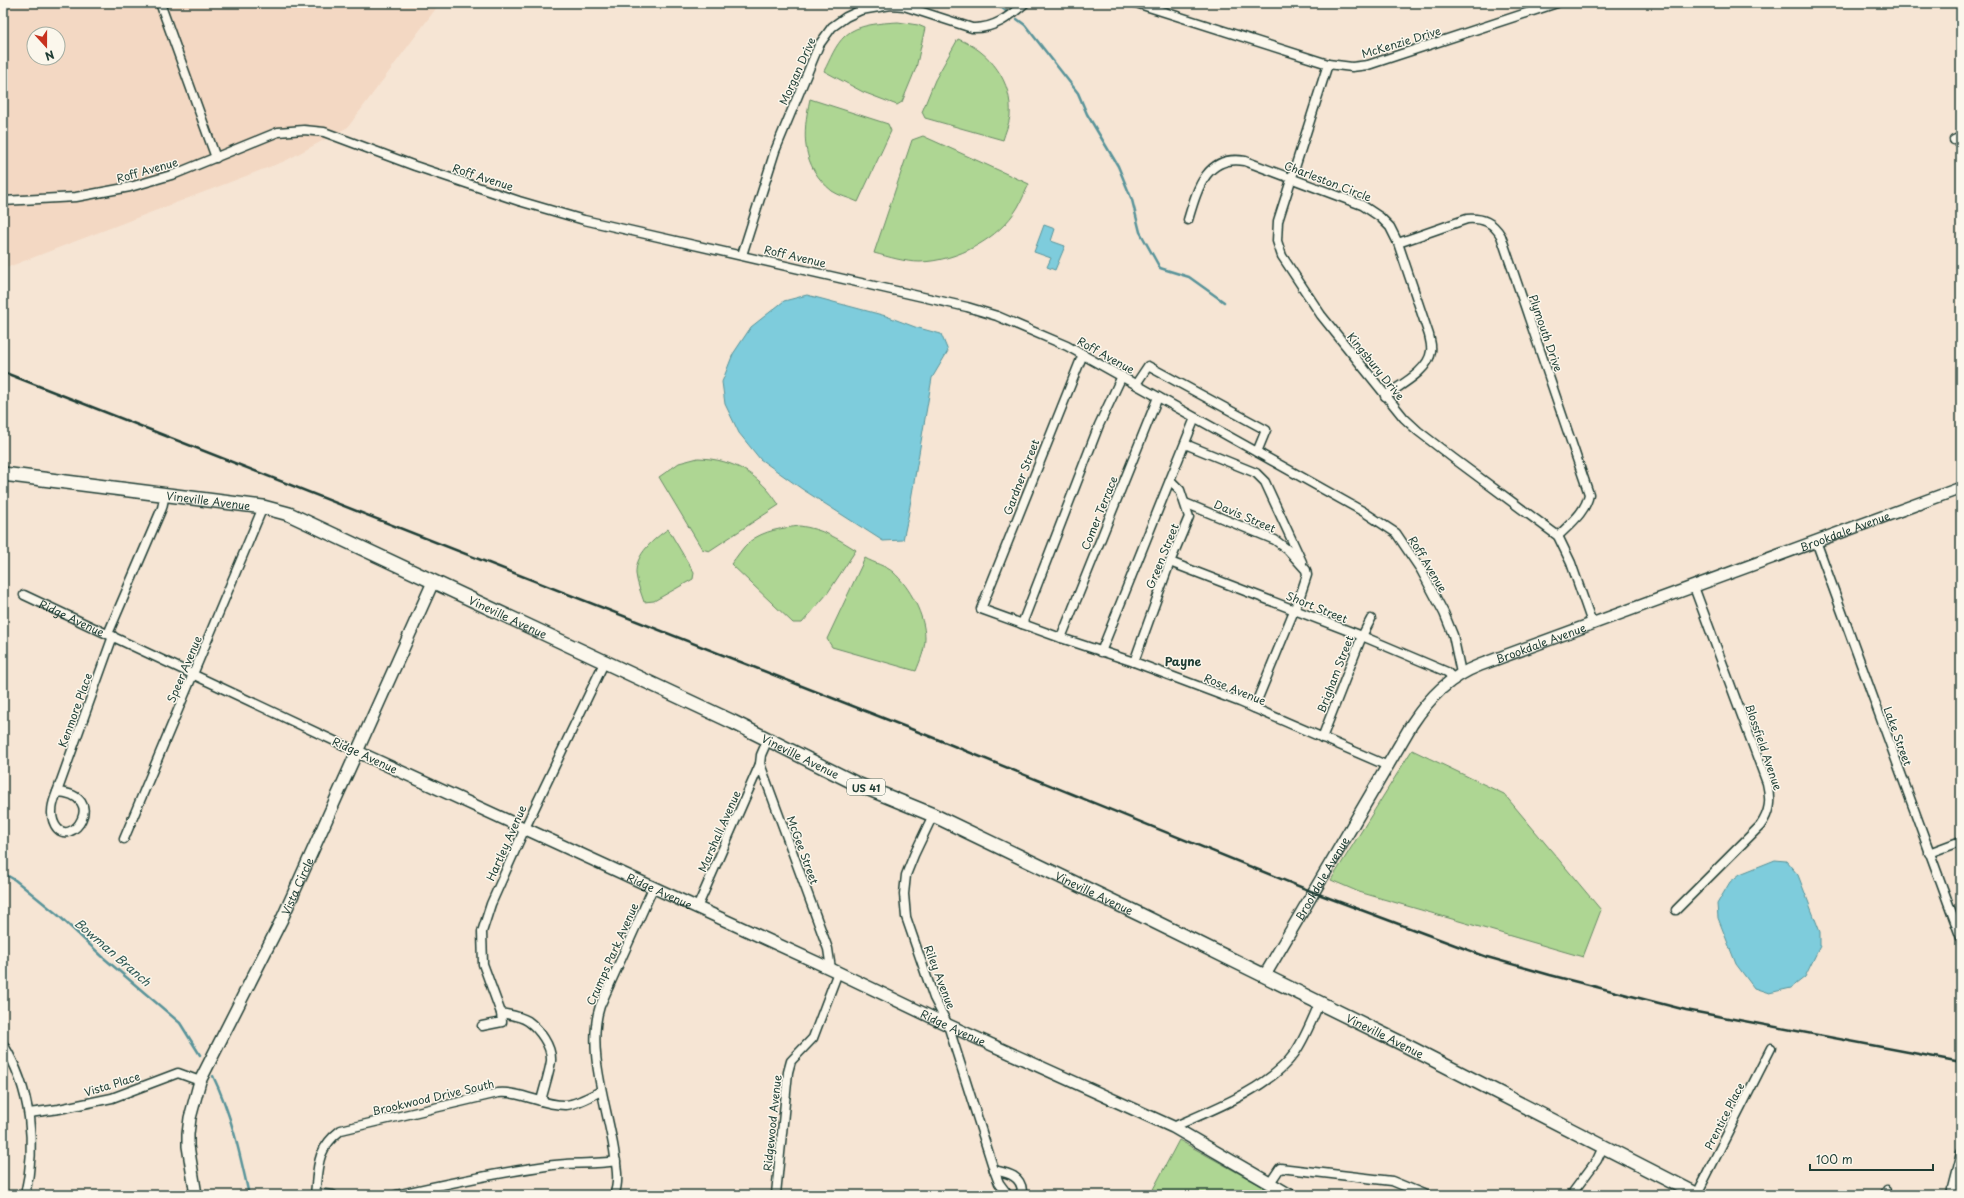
<svg xmlns="http://www.w3.org/2000/svg" width="1964" height="1198" viewBox="0 0 1964 1198" font-family="'Playpen Sans',sans-serif">
<style>
.built{fill:#f3d8c3;fill-rule:evenodd}
.green{fill:#aed693;stroke:#668a64}
.water{fill:#7eccdc;stroke:#589399}
.lines{fill:none;stroke-linecap:round;stroke-linejoin:round}
.stream{stroke:#589399;stroke-width:2.5}
.street-casing{stroke:#1f3d34;stroke-width:11}
.secondary-casing{stroke:#1f3d34;stroke-width:14}
.primary-casing{stroke:#1f3d34;stroke-width:16}
.street{stroke:#fbf7ec;stroke-width:8}
.secondary{stroke:#fbf7ec;stroke-width:11}
.primary{stroke:#fbf7ec;stroke-width:13}
.rail{stroke:#1f3d34;stroke-width:2.5}
.labels{text-anchor:middle;dominant-baseline:central;stroke-width:3;stroke-linejoin:round;paint-order:stroke}
.shield{fill:#fbf7ec;stroke:#61756b;stroke-width:1}
.shield-label{font-size:10px;font-weight:bold;fill:#1f3d34}
.street-label{font-size:11px;fill:#1f3d34;stroke:#fbf7ec}
.neighbourhood-label{font-size:12px;font-weight:bold;fill:#1f3d34;stroke:#fbf7ec}
.water-label{font-size:12px;font-style:italic;fill:#325a56;stroke:#fbf7ec}
</style>
<rect width="100%" height="100%" fill="#f6e5d4"/>
<filter id="ink" filterUnits="userSpaceOnUse"><feTurbulence type="fractalNoise" baseFrequency=".025" numOctaves="2"/><feDisplacementMap in="SourceGraphic" scale="8" xChannelSelector="R" yChannelSelector="G"/><feConvolveMatrix kernelMatrix="1 2 1 2 8 2 1 2 1" color-interpolation-filters="sRGB"/></filter>
<g filter="url(#ink)">
<!-- built -->
<path class="built" d="M3 3H440L348 127 285 161 3 269ZM34 34H58V58H34Z"/>
<!-- green -->
<g class="green">
<path d="M898 22 918 25 925 28 916 68 902 102 897 105 863 92 824 71C830 60 835 45 845 36 857 24 882 23 898 22Z"/>
<path d="M958 39C990 51 1013 82 1010 116 1009 124 1005 133 1003 140L925 118 922 112 935 80Z"/>
<path d="M810 99 888 124 891 131 858 202C850 198 839 196 832 191 801 166 802 134 810 99Z"/>
<path d="M923 136 1029 184C1025 192 1022 200 1018 207 999 239 957 261 920 262 905 262 889 257 874 253L912 140Z"/>
<path d="M698 458C734 459 760 475 779 505L709 551 702 549 659 477 679 463Z"/>
<path d="M800 526C822 529 837 538 856 550L827 594 802 623H793L731 564C737 557 742 548 749 542 764 530 783 528 800 526Z"/>
<path d="M668 529 694 573 693 579 654 601 644 602C641 593 637 583 636 574 635 554 654 539 668 529Z"/>
<path d="M865 558C874 563 886 566 893 572 910 587 925 616 925 638 925 650 920 661 916 671L832 647 827 639Z"/>
<polygon points="1412,750 1504,794 1601,910 1583,957 1359,892 1331,880"/>
<polygon points="1179,1140 1278,1195 1150,1195"/>
</g>
<!-- water -->
<g class="water">
<polygon points="1044,225 1055,229 1051,241 1065,246 1055,270 1047,267 1051,258 1034,252"/>
<polygon points="807,295 886,316 915,327 941,334 948,351 932,378 908,517 903,540 883,541 802,489 760,459 739,433 725,404 722,382 733,354 751,327 784,301"/>
<polygon points="1775,860 1786,861 1798,875 1820,932 1820,946 1805,977 1791,988 1769,993 1754,988 1736,964 1718,918 1717,904 1730,882 1740,874"/>
</g>
<g class="lines">
<!-- stream -->
<g class="stream">
<polyline points="996,3 1006,11"/>
<polyline points="1017,19 1025,25 1078,93 1087,114 1118,166 1132,200 1140,232 1160,268 1189,277 1224,302"/>
<polyline points="3,873 15,880 58,915 105,959 180,1023 200,1055"/>
<path d="M213 1076C231 1113 240 1154 249 1195"/>
</g>
<defs>
<g id="street">
<polyline points="160,3 216,158"/>
<polyline points="1136,3 1328,64 1352,67 1368,65 1557,3"/>
<polyline points="1328,64 1278,221 1277,241 1282,256 1321,315 1404,418 1418,431 1453,458 1558,536 1571,563 1592,623"/>
<polyline points="1954,140 1961,137"/>
<polyline points="3,201 76,197 130,187 175,174 278,132 304,130 324,132 415,166 519,201 584,220 967,307 997,316 1067,346 1364,512 1396,533 1421,570 1444,613 1453,635 1461,673"/>
<path d="M1188 220C1197 190 1206 154 1245 161L1362 205 1380 217 1390 227 1398 243 1429 335C1430 340 1432 346 1431 351 1429 371 1400 385 1385 396"/>
<path d="M1398 243 1467 219C1483 218 1493 222 1501 236L1589 494C1586 512 1570 524 1558 536"/>
<path d="M742 255 775 151 819 45 832 27 846 17 861 10 891 5 904 6 972 28C994 29 1009 17 1025 3"/>
<polyline points="1083,354 981,609 1061,638 1134,662 1240,702 1388,766"/>
<polyline points="1136,384 1148,366 1266,430 1257,452"/>
<polyline points="1185,444 1256,473 1265,482 1302,562"/>
<polyline points="1185,503 1275,540 1288,550 1306,570 1307,575 1300,596 1254,708"/>
<polyline points="1816,541 1961,938"/>
<polyline points="1170,562 1362,636 1447,672 1453,678"/>
<path id="s1" d="M24 595 358 752"/>
<polyline points="1022,624 1099,425 1122,376"/>
<polyline points="108,634 162,508 165,494"/>
<polyline points="1061,638 1158,397"/>
<polyline points="1101,652 1170,480"/>
<polyline points="1134,662 1170,562 1189,517 1180,490 1170,480 1195,418"/>
<polyline points="1322,738 1362,636 1371,619"/>
<polyline points="768,739 761,755 760,764 828,949 831,969"/>
<polyline points="57,792 113,636"/>
<path d="M57 792C110 795 70 852 55 825 49 814 53 802 57 792Z"/>
<polyline points="933,815 914,855 906,875 904,894 906,917 934,998 948,1025 994,1170 999,1183 1008,1195"/>
<polyline points="124,839 263,507"/>
<polyline points="1929,853 1961,841"/>
<polyline points="697,908 760,764"/>
<path d="M1676 910 1760 826C1770 812 1771 800 1767 783L1694 587"/>
<path d="M501 1013C510 1015 520 1016 528 1021 539 1029 552 1046 551 1061 549 1074 544 1088 541 1101"/>
<polyline points="482,1026 502,1022 501,1013 483,964 482,932 491,904 525,828 604,663"/>
<path d="M3 1044C31 1089 37 1144 25 1195"/>
<polyline points="29,1113 59,1109 112,1098 178,1073 200,1081"/>
<path d="M1173 1127C1212 1110 1268 1089 1294 1054 1305 1039 1312 1019 1320 1002"/>
<path d="M994 1170C1007 1173 1021 1175 1022 1191L1018 1195"/>
<polyline points="1270,1183 1280,1168 1392,1181 1426,1195"/>
<polyline points="1951,1189 1961,1192"/>
<polyline points="315,1193 333,1195"/>
<polyline points="776,1194 788,1072 791,1061 813,1038 838,972"/>
<polyline points="1697,1194 1771,1048"/>
<path d="M315 1195C318 1167 316 1149 341 1130L498 1093C522 1091 543 1106 566 1105 577 1104 591 1096 601 1091"/>
<path d="M396 1195C445 1184 496 1173 546 1166 569 1162 592 1165 616 1161"/>
<path d="M614 1195C620 1181 616 1165 614 1150 607 1106 586 1049 600 1006L653 888"/>
<polyline points="1571,1195 1597,1160 1603,1147"/>
<polyline points="1885,1195 1887,1191"/>
<polyline points="1950,1195 1961,1152"/>
</g>
<g id="secondary">
<path id="s2" d="M358 752 831 969 948 1025 1173 1127 1290 1195"/>
<path id="s3" d="M1265 975 1412 724C1430 697 1449 677 1480 665L1961 488"/>
<path id="s4" d="M196 1195 188 1146V1134L190 1118 200 1081 282 919 433 582"/>
</g>
<g id="primary">
<path id="s5" d="M3 474 263 507 289 514 733 722 857 784 933 815 1141 915 1401 1043 1698 1195"/>
</g>
</defs>
<!-- street casing -->
<use href="#street" class="street-casing"/>
<!-- secondary casing -->
<use href="#secondary" class="secondary-casing"/>
<!-- primary casing -->
<use href="#primary" class="primary-casing"/>
<!-- street -->
<use href="#street" class="street"/>
<!-- secondary -->
<use href="#secondary" class="secondary"/>
<!-- primary -->
<use href="#primary" class="primary"/>
<!-- rail -->
<polyline class="rail" points="3,372 939,740 1313,892 1487,957 1550,975 1686,1010 1961,1062"/>
</g>
</g>
<g class="labels">
<!-- shield labels -->
<rect class="shield" x="847" y="779" width="38" height="16" rx="3"/>
<g class="shield-label">
<text x="866" y="787">US 41</text>
</g>
<!-- street labels -->
<g class="street-label">
<text transform="translate(1401 42) rotate(-17)">McKenzie Drive</text>
<text transform="translate(797 71) rotate(-66)">Morgan Drive</text>
<text transform="translate(147 170) rotate(-16)">Roff Avenue</text>
<text transform="translate(483 177) rotate(18)">Roff Avenue</text>
<text transform="translate(1328 181) rotate(21)">Charleston Circle</text>
<text transform="translate(795 256) rotate(13)">Roff Avenue</text>
<text transform="translate(1546 333) rotate(71)">Plymouth Drive</text>
<text transform="translate(1106 355) rotate(29)">Roff Avenue</text>
<text transform="translate(1376 366) rotate(51)">Kingsbury Drive</text>
<text transform="translate(1021 477) rotate(-69)">Gardner Street</text>
<text stroke="none"><textPath href="#s5" startOffset="207">Vineville Avenue</textPath></text>
<text transform="translate(1099 513) rotate(-68)">Comer Terrace</text>
<text transform="translate(1245 516) rotate(23)">Davis Street</text>
<text stroke="none"><textPath href="#s3" startOffset="771">Brookdale Avenue</textPath></text>
<text transform="translate(1162 556) rotate(-68)">Green Street</text>
<text transform="translate(1428 564) rotate(59)">Roff Avenue</text>
<text transform="translate(1317 607) rotate(22)">Short Street</text>
<text stroke="none"><textPath href="#s1" startOffset="53">Ridge Avenue</textPath></text>
<text stroke="none"><textPath href="#s5" startOffset="531">Vineville Avenue</textPath></text>
<text stroke="none"><textPath href="#s3" startOffset="447">Brookdale Avenue</textPath></text>
<text transform="translate(184 669) rotate(-67)">Speer Avenue</text>
<text transform="translate(1335 674) rotate(-69)">Brigham Street</text>
<text transform="translate(1235 689) rotate(22)">Rose Avenue</text>
<text transform="translate(75 710) rotate(-70)">Kenmore Place</text>
<text transform="translate(1898 736) rotate(70)">Lake Street</text>
<text transform="translate(1764 747) rotate(71)">Blossfield Avenue</text>
<text transform="translate(365 755) rotate(25)">Ridge Avenue</text>
<text stroke="none"><textPath href="#s5" startOffset="855">Vineville Avenue</textPath></text>
<text transform="translate(719 831) rotate(-66)">Marshall Avenue</text>
<text transform="translate(506 843) rotate(-66)">Hartley Avenue</text>
<text transform="translate(803 850) rotate(70)">McGee Street</text>
<text stroke="none"><textPath href="#s3" startOffset="112">Brookdale Avenue</textPath></text>
<text stroke="none"><textPath href="#s4" startOffset="334">Vista Circle</textPath></text>
<text stroke="none"><textPath href="#s2" startOffset="332">Ridge Avenue</textPath></text>
<text stroke="none"><textPath href="#s5" startOffset="1179">Vineville Avenue</textPath></text>
<text transform="translate(612 954) rotate(-66)">Crumps Park Avenue</text>
<text transform="translate(940 977) rotate(69)">Riley Avenue</text>
<text stroke="none"><textPath href="#s2" startOffset="656">Ridge Avenue</textPath></text>
<text stroke="none"><textPath href="#s5" startOffset="1503">Vineville Avenue</textPath></text>
<text transform="translate(112 1084) rotate(-17)">Vista Place</text>
<text transform="translate(433 1097) rotate(-13)">Brookwood Drive South</text>
<text transform="translate(1724 1116) rotate(-63)">Prentice Place</text>
<text transform="translate(772 1123) rotate(-84)">Ridgewood Avenue</text>
</g>
<!-- neighbourhood labels -->
<g class="neighbourhood-label">
<text x="1183" y="661">Payne</text>
</g>
<!-- water labels -->
<g class="water-label">
<text transform="translate(113 952) rotate(41)">Bowman Branch</text>
</g>
</g>
<!-- margin -->
<rect width="1964" height="1198" fill="none" stroke="#fbf7ec" stroke-width="16"/>
<rect x="8" y="8" width="1948" height="1182" fill="none" stroke="#1f3d34" stroke-width="1.5" filter="url(#ink)"/>
<!-- north arrow -->
<g transform="translate(46 46) rotate(159)"><circle r="19" fill="#fbf7ec" stroke="#a3ada2"/>
<path d="M0-3L7 15L0 10L-7 15Z" fill="#c8321e"/>
<text y="-6" font-size="11" font-weight="bold" text-anchor="middle" fill="#1f3d34">N</text>
</g>
<!-- scale -->
<path d="M1810 1164v6h123v-6" fill="none" stroke="#1f3d34" stroke-width="2"/>
<text x="1816" y="1164" font-size="12" fill="#1f3d34" stroke="#fbf7ec" stroke-width="3" paint-order="stroke">100 m</text>
</svg>
